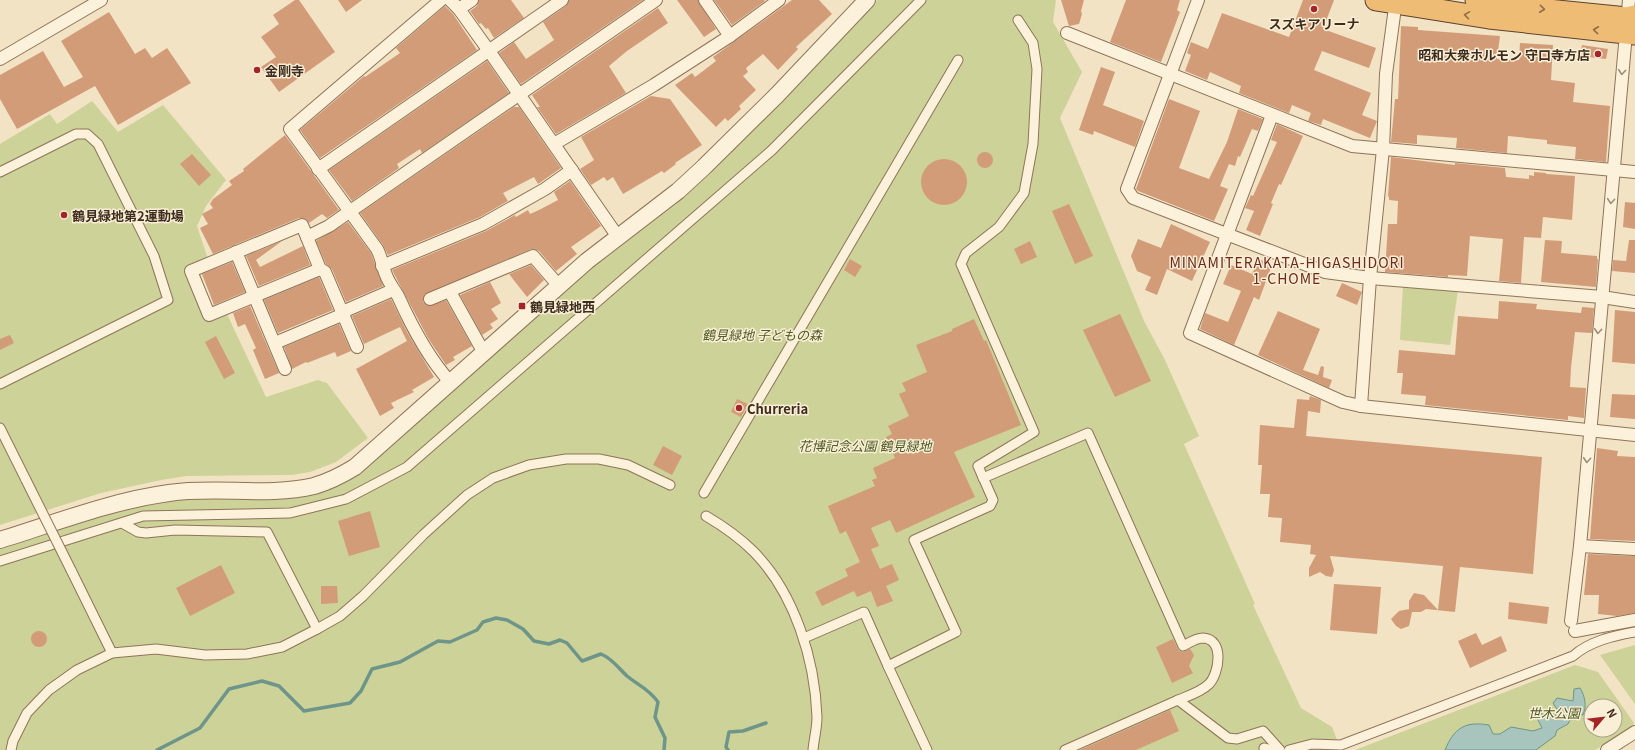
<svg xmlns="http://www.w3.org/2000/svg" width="1635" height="750" viewBox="0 0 1635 750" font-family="Georgia,'Noto Sans JP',serif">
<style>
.green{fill:#ccd298;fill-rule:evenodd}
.water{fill:#a7c5bc;stroke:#6d958a}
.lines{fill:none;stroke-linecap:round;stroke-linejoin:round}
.stream{stroke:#6d958a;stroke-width:3.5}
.building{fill:#d39c78}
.pedestrian-casing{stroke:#8f7459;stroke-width:11}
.minor-casing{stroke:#8f7459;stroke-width:14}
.tertiary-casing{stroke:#8f7459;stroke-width:18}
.trunk-casing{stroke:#5d422e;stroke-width:23}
.pedestrian{stroke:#fcf1da;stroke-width:9}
.minor{stroke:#fcf1da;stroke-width:12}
.tertiary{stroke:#fcf1da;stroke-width:16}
.trunk{stroke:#efbc76;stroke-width:21}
.pedestrian-bridge-casing{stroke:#8f7459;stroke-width:11;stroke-linecap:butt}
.pedestrian-bridge{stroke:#fcf1da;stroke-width:9}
.oneway{stroke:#8e6d46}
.oneway2{stroke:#9d8f7c}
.poi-dot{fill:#a42428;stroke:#f9eed6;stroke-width:1.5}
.labels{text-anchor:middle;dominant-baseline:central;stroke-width:3;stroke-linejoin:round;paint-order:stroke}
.poi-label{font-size:13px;font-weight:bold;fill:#3e2d1e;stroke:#f9eed6;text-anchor:start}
.park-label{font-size:13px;font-style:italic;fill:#4f5c23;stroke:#f9eed6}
.neighbourhood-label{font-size:14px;letter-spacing:1px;fill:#6f291a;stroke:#f9eed6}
</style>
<rect width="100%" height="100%" fill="#f2e3c5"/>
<!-- green -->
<g class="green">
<path d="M877 0H1056L1053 22 1082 72 1060 118 1145 323 1164 358 1199 436 1184 444 1255 604 1253 605 1301 708 1332 727 1341 750H0V547L124 509 169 501 204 498 360 472 594 266 628 238 630 239 678 203V200C750 139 812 68 877 0Z"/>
<polygon points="92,101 118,132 163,105 226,180 206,206 197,226 208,259 187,269 207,319 226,312 266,397 318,380 327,383 368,438 336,462 310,472 292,475 187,476 161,480 101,493 0,525 0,144 50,114 57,124"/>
<polygon points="1403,284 1458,290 1450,345 1400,340"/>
<polygon points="1635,645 1635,704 1600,655"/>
<path d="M1575 665 1598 672 1634 723 1632 728 1595 750H1355ZM1591 706H1615V730H1591Z"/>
</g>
<!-- water -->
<path class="water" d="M1580 688C1585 696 1587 706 1583 715L1577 714 1572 715 1568 724 1557 730 1555 736 1536 750H1445C1454 728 1465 721 1489 725L1493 734H1500L1511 727 1533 731 1542 728 1536 716 1538 712 1547 716H1555L1558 711 1553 703 1557 698 1573 701 1574 689Z"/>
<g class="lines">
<!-- stream -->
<g class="stream">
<path d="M157 750 200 728 229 689 262 681 279 686 304 711 350 703 361 691 372 669 400 662 438 641 450 642 477 630 483 622 496 618 507 620 523 629 534 641 549 644 560 640 567 643 582 661 601 654C613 659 618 668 627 676 639 686 648 688 658 702L655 717 665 738 664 750"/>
<polyline points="728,750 726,747 729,732 743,731 766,723"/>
</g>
</g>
<!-- building -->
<g class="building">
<polygon points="295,0 299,0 335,52 279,92 261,67 276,57 261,37 279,24 273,15"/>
<polygon points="338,0 362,0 346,12"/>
<polygon points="479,0 511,0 524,18 494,38 488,28 486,29 481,23 479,24 470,11 477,6"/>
<polygon points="569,0 643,0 521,84 499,53 514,42 526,59 554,40 543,22 566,6"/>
<polygon points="677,0 698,0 716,29 704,37"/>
<polygon points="714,0 764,0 765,1 732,25"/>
<polygon points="792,0 819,0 832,14 796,47 798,49 778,70 763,54 746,68 748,72 743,76 756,90 739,106 741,109 728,121 725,118 716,127 675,85 692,73 695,77 703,71 716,61 713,57"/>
<polygon points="1061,0 1084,0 1081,11 1082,14 1079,24 1069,26"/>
<polygon points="1126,0 1180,0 1177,10 1180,12 1161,62 1110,42"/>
<polygon points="1303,0 1334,0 1323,29 1376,48 1369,68 1322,51 1314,70 1371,93 1362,115 1377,121 1370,138 1323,119 1321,125 1308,121 1311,113 1292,105 1289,113 1239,93 1241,86 1210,72 1207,80 1185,71 1191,55 1187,53 1191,42 1208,49 1222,13 1289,37"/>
<polygon points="445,6 453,14 477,50 320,158 300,130 364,76 365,77 400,53 396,48"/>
<polygon points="658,8 668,23 627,51 609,66 626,93 556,134 537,107 540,107 532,95"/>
<polygon points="109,12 135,54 145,48 152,58 167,48 191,83 118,125 95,86 17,129 0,99 0,75 43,51 64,87 83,77 61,41"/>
<polygon points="1401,26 1418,27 1418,30 1500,36 1497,59 1519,60 1520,43 1553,45 1551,80 1575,83 1573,102 1610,106 1606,162 1575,159 1576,147 1547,144 1547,140 1508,136 1507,153 1456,148 1457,138 1417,135 1417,144 1391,142 1395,99 1398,99"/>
<polygon points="1582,45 1608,49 1606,59 1580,56"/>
<polygon points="487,61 509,93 422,153 420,149 397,164 399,168 352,201 329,170"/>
<polygon points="1101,67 1115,72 1103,105 1144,121 1135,147 1094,131 1093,135 1079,130"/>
<polygon points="651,96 670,99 702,145 675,163 676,164 664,173 662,171 623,194 613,177 607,181 604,177 591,185 580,169 594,160 581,137"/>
<polygon points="1169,99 1200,111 1179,168 1209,179 1227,142 1238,109 1263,119 1258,131 1252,129 1240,157 1238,156 1235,166 1229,164 1220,186 1228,189 1214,221 1138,191 1136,189"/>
<polygon points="514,107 519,107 561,168 538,184 534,177 503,193 508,201 480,217 388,255 383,245 360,213"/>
<polygon points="1277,124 1303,136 1281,185 1279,184 1271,203 1273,204 1260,236 1246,230 1254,211 1245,208 1251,195 1253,196 1277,142 1271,140"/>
<polygon points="285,135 339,210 327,218 322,214 309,223 306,219 299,218 213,254 200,228 208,224 202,214 213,208 210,204 213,199 232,185 229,181 244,171 243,169"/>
<circle cx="985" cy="160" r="8"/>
<polygon points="192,154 211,175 199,186 180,164"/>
<polygon points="1391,157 1455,165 1455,163 1505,168 1506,177 1529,179 1529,175 1534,176 1534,172 1546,173 1546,174 1575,176 1572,220 1543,217 1541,238 1524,237 1521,283 1499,281 1503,239 1470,236 1467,276 1448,275 1448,277 1385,272 1388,224 1397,224 1398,201 1389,200 1389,197 1388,196"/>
<circle cx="944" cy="182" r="23"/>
<polygon points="570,181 601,226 571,247 577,254 556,271 539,251 531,249 424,295 423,302 429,306 446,300 472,346 453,357 455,360 446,365 428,338 392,270 486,231 515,215 516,217 528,210 530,214 539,210 558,200 554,192"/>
<polygon points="1625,202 1635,203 1635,229 1623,227"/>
<polygon points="1069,204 1093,256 1075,264 1052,211"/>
<polygon points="348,222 371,253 383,286 346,302 332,269 326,264 316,241"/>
<polygon points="1171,224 1210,242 1192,281 1167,269 1157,295 1145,290 1151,277 1137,271 1131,256 1138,239 1161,248"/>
<polygon points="1545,240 1562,241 1561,253 1597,256 1597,259 1598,259 1596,287 1541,282"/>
<polygon points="1629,240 1635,240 1635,273 1612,271 1613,260 1626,261"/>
<polygon points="282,241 256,260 260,267 303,246 310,265 259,286 246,256"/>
<polygon points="1030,241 1037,257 1021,264 1014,249"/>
<polygon points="850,259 862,266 855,277 844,270"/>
<polygon points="1259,259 1272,265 1259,300 1254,297 1234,345 1200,329 1205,313 1228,322 1241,291 1223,284 1231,265 1252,274"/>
<polygon points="232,262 245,292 214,305 202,274"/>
<polygon points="531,265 544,280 527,297 509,274"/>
<polygon points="319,277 333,310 278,333 264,300"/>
<polygon points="490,282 501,303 491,309 498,319 490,324 493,328 482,335 460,295"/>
<polygon points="1342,283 1362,292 1357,305 1336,296"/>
<polygon points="391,299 408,334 434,377 412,390 414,392 391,403 394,408 380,416 356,369 407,341 400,327 364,344 352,316"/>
<polygon points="1499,301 1537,304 1536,309 1581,313 1582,307 1594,308 1592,333 1575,332 1571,368 1570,387 1586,388 1584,418 1568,416 1568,420 1425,405 1426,396 1401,394 1403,373 1397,373 1399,350 1455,355 1458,316 1498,319"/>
<polygon points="250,306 279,373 265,379 253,350 256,348 245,324 238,327 233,313"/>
<polygon points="1615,310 1635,312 1635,364 1612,362"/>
<polygon points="1278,311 1320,329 1303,370 1318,375 1321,366 1324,367 1323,377 1332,380 1329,388 1258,355"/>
<polygon points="1120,314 1151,381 1115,397 1083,330"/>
<polygon points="974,319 984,341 986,340 1021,425 954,452 975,497 896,533 890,520 871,528 879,546 871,549 880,569 892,564 899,580 886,586 893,601 877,607 871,591 857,597 854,591 822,606 815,592 848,576 845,569 860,562 846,531 840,534 828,506 875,486 872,480 877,478 873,468 895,458 886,437 892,434 888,426 909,416 899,394 906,391 902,383 927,372 916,345 952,331 952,329"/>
<polygon points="339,324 351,351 337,357 335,352 307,363 306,362 292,369 284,347"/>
<polygon points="10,335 14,343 0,350 0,339"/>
<polygon points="216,336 235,373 224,379 205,342"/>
<polygon points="1612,394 1635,395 1635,419 1610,417"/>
<polygon points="1310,396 1321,400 1320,413 1308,411 1306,436 1542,457 1533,574 1460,567 1455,612 1426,609 1421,612 1412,612 1409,626 1401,629 1396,626 1391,619 1399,611 1409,609 1409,601 1414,593 1424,595 1438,610 1443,566 1330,556 1334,570 1332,577 1326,576 1320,572 1309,577 1309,568 1316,555 1310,554 1311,545 1280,542 1282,518 1268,517 1270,494 1260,494 1262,465 1258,465 1260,425 1294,428 1297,399 1309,400"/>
<polygon points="737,399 748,404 741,417 731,412"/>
<polygon points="663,446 682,456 672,475 653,465"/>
<polygon points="1597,448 1618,451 1617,456 1635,457 1635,541 1590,539"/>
<polygon points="370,511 380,547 349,556 338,521"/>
<polygon points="1588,554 1635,556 1635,613 1617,616 1598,614 1599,595 1584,595"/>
<polygon points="221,565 235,593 190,616 176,588"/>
<polygon points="1334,584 1381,587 1377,634 1330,630"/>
<polygon points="321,586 337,586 338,603 321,604"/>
<polygon points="1509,602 1549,607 1547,624 1508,619"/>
<circle cx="39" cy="639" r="8"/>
<polygon points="1476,633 1482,645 1501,636 1507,651 1470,668 1458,641"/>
<polygon points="1173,639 1179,651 1183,652 1190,649 1194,655 1189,666 1193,673 1172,683 1156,647"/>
<polygon points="1170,710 1179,731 1136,750 1080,750"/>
</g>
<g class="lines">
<defs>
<g id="pedestrian">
<polyline points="0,172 76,134 87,134 98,144 154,256 168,300 0,384"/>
<polyline points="0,428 26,480"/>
<path d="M983 478 1088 433 1183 646C1189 643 1196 638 1203 638 1225 639 1219 674 1209 684 1201 692 1188 696 1178 700"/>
<polyline points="704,493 958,60"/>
<path d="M706 516C723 526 740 538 754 552 795 594 815 660 817 717 817 728 814 739 813 750"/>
<polyline points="122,523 138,532 146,533 175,530 267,532 317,629"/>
<polyline points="0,561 143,516 290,513 346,499 407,467 772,150 921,0"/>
<polyline points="71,570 112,653"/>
<polyline points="804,638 864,612 888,666"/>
<polyline points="1264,748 1273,750"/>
<polyline points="11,750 13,741 27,713 49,690 77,670 112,653 156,649 205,655 247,654 282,647 317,629 340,616 363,596 423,535 467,495 493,478 529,465 566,459 599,459 628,465 670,485"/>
<polyline points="927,750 888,666 956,632 914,540 990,506 993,500 978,466 1034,432 961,264 966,253 999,227 1024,193 1033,144 1037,69 1033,43 1018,20"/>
<polyline points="1065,750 1178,700 1228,738 1237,739 1263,731 1280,750"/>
<path d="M1289 750 1312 744 1341 745 1573 656C1590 641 1613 636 1635 632"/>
</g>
<g id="minor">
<path d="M441 0 290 129 377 249C382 258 382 266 386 275 389 283 394 289 398 296 412 327 428 358 451 383"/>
<polyline points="450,0 459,9 489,51 618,237"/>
<polyline points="705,0 730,36"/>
<polyline points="1198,0 1127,189 1133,198 1325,272 1370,278 1602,297 1635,302"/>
<polyline points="459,9 472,0"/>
<polyline points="1067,33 1352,146 1635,172"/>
<polyline points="0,59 101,0"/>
<polyline points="1272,115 1190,333 1343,402 1361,406 1635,435"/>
<polyline points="554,144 654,85 730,36 779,0"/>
<polyline points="318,169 562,0"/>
<polyline points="307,237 329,226 349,212 656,0"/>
<polyline points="236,252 285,369"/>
<polyline points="382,266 483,224 545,189 572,170"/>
<polyline points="320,269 209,315 191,271 302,225 320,269 325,272 357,347"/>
<polyline points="450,292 484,353"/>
<polyline points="430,299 533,256 559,286"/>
<polyline points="275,343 344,314 347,310 393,290"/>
<polyline points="1361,406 1370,278 1383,149 1386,74 1396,0"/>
<polyline points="1580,546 1635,549"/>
<polyline points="1571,621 1580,546 1629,0"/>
<polyline points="1575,631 1635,620"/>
<polyline points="1607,750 1635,732"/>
</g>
<path id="tertiary" d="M0 540C55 523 111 501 169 493 216 486 267 497 314 486 328 482 342 475 355 467L587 261 678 191 704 167 777 95 867 0"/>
<g id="trunk">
<polyline points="1376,0 1489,18 1635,34"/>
<polyline points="1476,0 1528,8 1627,18 1635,16"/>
</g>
</defs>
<!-- pedestrian casing -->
<use href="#pedestrian" class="pedestrian-casing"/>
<!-- minor casing -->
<use href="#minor" class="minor-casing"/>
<!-- tertiary casing -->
<use href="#tertiary" class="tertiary-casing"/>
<!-- trunk casing -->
<use href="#trunk" class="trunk-casing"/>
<!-- pedestrian -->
<use href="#pedestrian" class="pedestrian"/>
<!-- minor -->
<use href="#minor" class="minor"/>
<!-- tertiary -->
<use href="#tertiary" class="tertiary"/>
<!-- trunk -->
<use href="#trunk" class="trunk"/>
<defs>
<polyline id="pedestrian-bridge" points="26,480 71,570"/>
</defs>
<!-- pedestrian-bridge casing -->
<use href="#pedestrian-bridge" class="pedestrian-bridge-casing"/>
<!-- pedestrian-bridge -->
<use href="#pedestrian-bridge" class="pedestrian-bridge"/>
</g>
<!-- one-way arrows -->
<defs><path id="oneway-chevron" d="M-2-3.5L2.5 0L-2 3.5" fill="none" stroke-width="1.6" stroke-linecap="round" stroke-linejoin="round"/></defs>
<g class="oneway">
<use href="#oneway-chevron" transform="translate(1542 9) rotate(6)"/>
<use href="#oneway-chevron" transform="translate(1467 15) rotate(-171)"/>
<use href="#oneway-chevron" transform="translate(1596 30) rotate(-174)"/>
</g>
<g class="oneway2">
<use href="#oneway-chevron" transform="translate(1622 72) rotate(95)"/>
<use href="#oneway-chevron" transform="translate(1611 201) rotate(95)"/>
<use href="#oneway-chevron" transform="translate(1598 331) rotate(95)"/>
<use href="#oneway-chevron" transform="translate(1587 460) rotate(95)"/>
</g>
<!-- markers -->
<g class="poi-dot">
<circle cx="1314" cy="9" r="4"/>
<circle cx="1598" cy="54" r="4"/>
<circle cx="257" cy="70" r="4"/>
<circle cx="64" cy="215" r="4"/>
<rect x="518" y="302" width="8" height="8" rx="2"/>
<circle cx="739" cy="408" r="4"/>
</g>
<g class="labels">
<!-- poi labels -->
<g class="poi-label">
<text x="1314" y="23" text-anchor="middle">スズキアリーナ</text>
<text x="1590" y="54" text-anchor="end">昭和大衆ホルモン 守口寺方店</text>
<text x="265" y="70">金剛寺</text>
<text x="72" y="215">鶴見緑地第2運動場</text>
<text x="530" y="306">鶴見緑地西</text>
<text x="747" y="408">Churreria</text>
</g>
<!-- park labels -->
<g class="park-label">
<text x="762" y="334">鶴見緑地 子どもの森</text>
<text x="865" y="445">花博記念公園 鶴見緑地</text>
<text x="1554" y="712">世木公園</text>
</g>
<!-- neighbourhood labels -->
<g class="neighbourhood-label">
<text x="1287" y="262">MINAMITERAKATA-HIGASHIDORI<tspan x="1287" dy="16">1-CHOME</tspan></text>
</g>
</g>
<!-- north arrow -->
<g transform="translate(1603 718) rotate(62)"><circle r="19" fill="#f9eed6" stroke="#aea18c"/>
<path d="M0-3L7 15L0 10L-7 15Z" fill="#a42428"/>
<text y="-6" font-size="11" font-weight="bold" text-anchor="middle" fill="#3e2d1e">N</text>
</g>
</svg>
